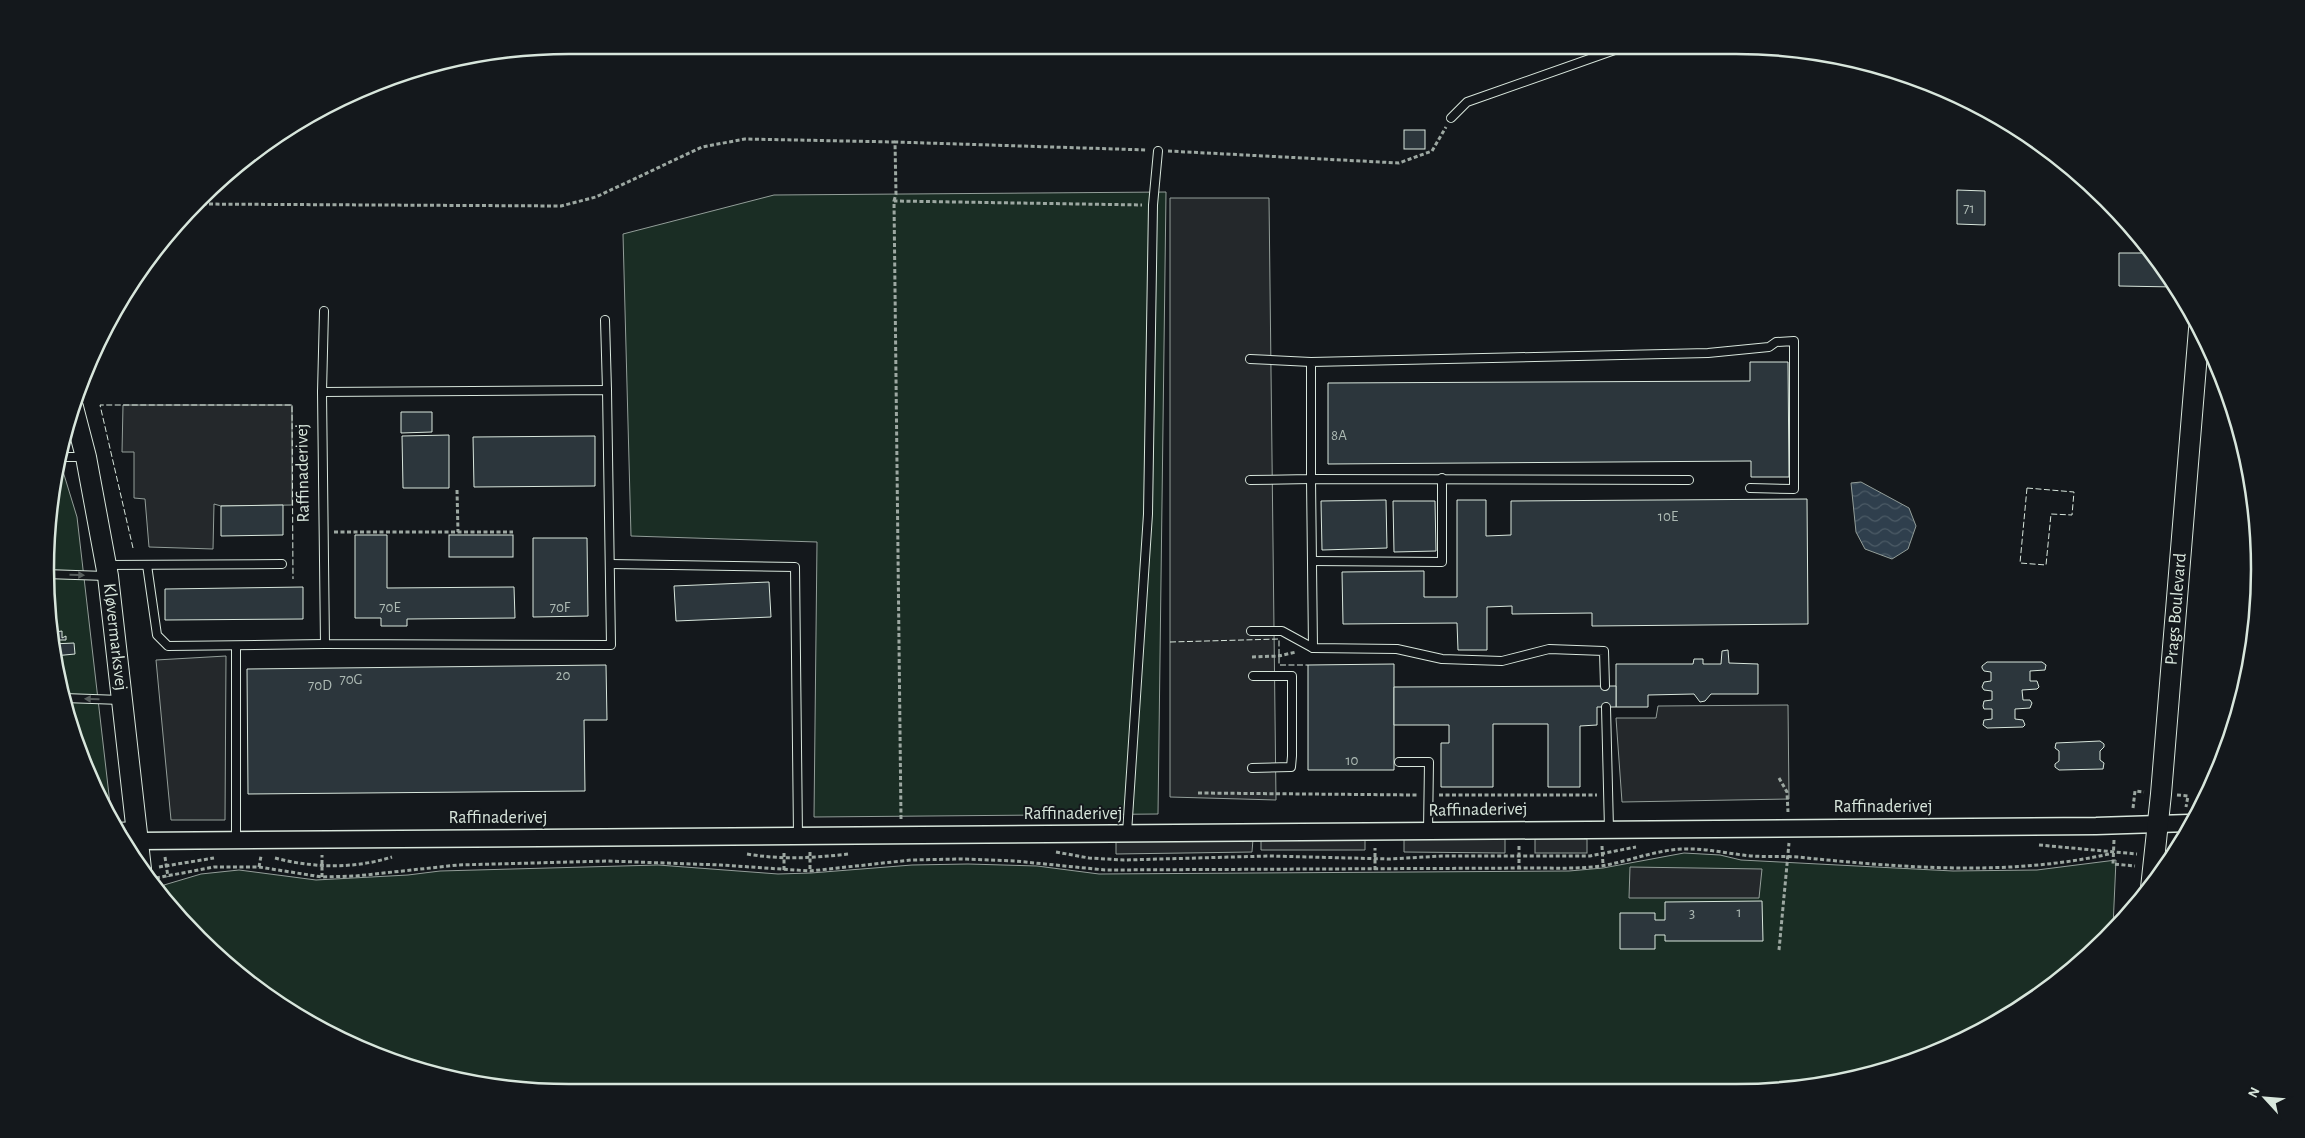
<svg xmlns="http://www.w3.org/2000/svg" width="2305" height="1138" viewBox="0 0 2305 1138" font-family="'Alegreya Sans',sans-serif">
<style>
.green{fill:#1a2d24;stroke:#939e99}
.parking{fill:#24282b;stroke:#939e99}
.water{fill:url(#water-waves);stroke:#939e99}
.building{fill:#2c363c;stroke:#d8e6dc}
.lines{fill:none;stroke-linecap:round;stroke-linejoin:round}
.service-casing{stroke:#d8e6dc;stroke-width:10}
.minor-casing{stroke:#d8e6dc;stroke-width:19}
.tertiary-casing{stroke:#d8e6dc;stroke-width:22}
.path{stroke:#9da8a2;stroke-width:3;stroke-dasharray:4 2.5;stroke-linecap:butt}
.service{stroke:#14181c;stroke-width:8}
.minor{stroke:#14181c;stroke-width:16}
.tertiary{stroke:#14181c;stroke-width:20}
.fence{stroke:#d8e6dc;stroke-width:1;stroke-dasharray:6 2.5;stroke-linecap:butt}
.oneway{fill:#59605f}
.labels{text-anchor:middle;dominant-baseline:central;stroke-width:4;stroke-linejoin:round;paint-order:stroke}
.number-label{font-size:15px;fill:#adbab4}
.street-label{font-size:18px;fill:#d8e6dc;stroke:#14181c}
.rim{fill:none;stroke:#d8e6dc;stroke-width:2.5}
</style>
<defs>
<pattern id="water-waves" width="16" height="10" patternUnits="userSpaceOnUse" patternTransform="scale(1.25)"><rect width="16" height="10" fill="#2f3f4d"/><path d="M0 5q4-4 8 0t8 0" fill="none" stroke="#4c5b66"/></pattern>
</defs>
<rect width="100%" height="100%" fill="#14181c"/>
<!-- green -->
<g class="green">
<polygon points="1166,192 1158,814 814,817 817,542 631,536 623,234 774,195"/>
<path d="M58 455 77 517 112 821C70 755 44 647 45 569 45 535 52 500 55 467Z"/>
<polygon points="1684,853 1720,855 1741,860 1953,871 2037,870 2116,860 2113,927 2055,985 1937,1053 1805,1088 569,1093 467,1083 368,1053 278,1005 199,940 166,903 164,885 201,874 239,870 316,880 408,875 440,871 658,865 778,874 811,873 912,865 968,864 1037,866 1099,874 1569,871 1603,868"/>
</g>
<!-- parking -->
<g class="parking">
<polygon points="1170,198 1269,198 1276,800 1170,797"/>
<polygon points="123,405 292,405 292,505 221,506 214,504 213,549 149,547 145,499 134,498 134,452 122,452"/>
<polygon points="226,656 225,820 171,820 156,660"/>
<polygon points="1788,705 1789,799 1622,802 1616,718 1656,718 1658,706"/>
<polygon points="1261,838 1365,839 1365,850 1261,850"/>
<polygon points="1253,839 1252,852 1116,854 1116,841"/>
<polygon points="1404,839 1505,839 1505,853 1404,852"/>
<rect x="1535" y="839" width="52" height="14"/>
<polygon points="1630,867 1762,869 1759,898 1629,898"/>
</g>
<!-- water -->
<polygon class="water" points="1861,482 1909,508 1916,526 1908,549 1892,559 1865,549 1856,532 1851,483"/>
<!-- building -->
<g class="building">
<rect x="1404" y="130" width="21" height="19"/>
<polygon points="1957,190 1985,191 1985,225 1957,224"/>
<polygon points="2119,253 2151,253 2172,278 2175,287 2119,286"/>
<polygon points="1750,362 1788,362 1789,477 1751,477 1751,461 1328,464 1328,383 1750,381"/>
<polygon points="401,412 432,412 432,432 401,433"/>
<polygon points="449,435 449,488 403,488 402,436"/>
<polygon points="595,436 595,486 474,487 473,437"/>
<polygon points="1807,499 1808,624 1592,626 1592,613 1512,614 1512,606 1487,607 1487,650 1458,650 1457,623 1343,624 1342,572 1424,571 1424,597 1457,597 1457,500 1486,500 1486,536 1511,535 1511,501"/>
<polygon points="1386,500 1387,548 1322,550 1321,501"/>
<polygon points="1393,501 1435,501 1436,551 1394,552"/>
<polygon points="283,505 283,535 221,536 221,506"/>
<polygon points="355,535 387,535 387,588 514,587 515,618 407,619 407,626 381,626 381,618 355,618"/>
<rect x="449" y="535" width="64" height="22"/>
<polygon points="533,538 587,538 588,616 533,617"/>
<polygon points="47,551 54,552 53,561 46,561"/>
<polygon points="769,582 771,617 676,621 674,586"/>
<polygon points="303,587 303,619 165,620 165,589"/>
<polygon points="51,602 52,620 48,620 47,603"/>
<polygon points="62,631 62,638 66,636 66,640 55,640 55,632"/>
<polygon points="74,643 75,654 54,656 52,644"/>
<polygon points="1728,650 1729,663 1758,664 1758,694 1711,694 1705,701 1700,702 1694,694 1648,695 1648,707 1616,707 1616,664 1693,664 1694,659 1703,659 1703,664 1721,664 1722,651"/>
<polygon points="1987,662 2042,662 2046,665 2045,670 2030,671 2030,681 2037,681 2039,687 2037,689 2022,690 2023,700 2030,700 2032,703 2030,708 2015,709 2015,719 2023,720 2025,725 2023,727 1987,728 1983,725 1984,720 1992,719 1992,709 1984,709 1983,706 1984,701 1992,700 1992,691 1984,690 1982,687 1984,682 1991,681 1991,672 1984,671 1982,668 1982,666"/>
<polygon points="1394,664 1394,770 1308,770 1308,665"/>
<polygon points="606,665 607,720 584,720 585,791 248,794 247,669"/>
<polygon points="1616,686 1616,707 1597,707 1597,725 1580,726 1580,787 1548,787 1548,724 1493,724 1493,787 1441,787 1441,743 1449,743 1449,725 1394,725 1394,687"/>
<polygon points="2100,741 2104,744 2104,747 2100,751 2100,760 2104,763 2103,769 2059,770 2055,767 2055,764 2059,761 2059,751 2055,748 2056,743"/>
<polygon points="1762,901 1763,941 1665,941 1665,935 1655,935 1655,949 1620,949 1620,913 1655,913 1655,920 1665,920 1665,902"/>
</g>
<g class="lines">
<defs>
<g id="service">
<polyline points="1451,118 1467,102 1629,45"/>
<polyline points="605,320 607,390"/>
<polyline points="1250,359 1311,362"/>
<polygon points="607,390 611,645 325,644 322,392"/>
<polyline points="322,392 324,311"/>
<polyline points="58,457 84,457"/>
<polyline points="1250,480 1311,479 1311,362 1708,353 1769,347 1776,342 1794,341 1794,489 1750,488"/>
<polyline points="1312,561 1442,562 1442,478"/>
<polyline points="610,564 795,567 798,836"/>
<polyline points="106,565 282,564"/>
<polyline points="147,565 157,635 168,646 325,644"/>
<polyline points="45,574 106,576"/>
<polyline points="1251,631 1282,631 1313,648 1397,649 1442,659 1502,661 1549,649 1604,651 1605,686"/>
<polyline points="236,646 236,840"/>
<polyline points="1313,648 1311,479 1689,480"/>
<polyline points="64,698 121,700"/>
<polyline points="1606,707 1609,829"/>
<polyline points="1399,762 1429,762 1428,831"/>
<polyline points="1252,768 1291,767 1292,756 1292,676 1253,676"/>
<polyline points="116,827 136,826"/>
<polyline points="1127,833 1148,514 1153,205 1158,151"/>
</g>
<polyline id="minor" points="138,841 2096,826 2189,823"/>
<g id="tertiary">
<path id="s1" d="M73 407 86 457 108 576 141 869"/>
<path id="s2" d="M2151 888 2161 794 2199 329"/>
</g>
</defs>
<!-- service casing -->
<use href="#service" class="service-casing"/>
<!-- minor casing -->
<use href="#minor" class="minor-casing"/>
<!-- tertiary casing -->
<use href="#tertiary" class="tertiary-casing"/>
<!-- path -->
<g class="path">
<polyline points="1168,151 1399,163 1432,151 1446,127"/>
<polyline points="894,201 896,194 895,142 1147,150"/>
<polyline points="196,204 561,206 596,197 702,147 745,139 895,142"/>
<polyline points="457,490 458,532"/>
<polyline points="334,532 513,532"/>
<polyline points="1252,657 1279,656 1296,652"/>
<polyline points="1779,778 1787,792 1788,812"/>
<polyline points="1198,793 1417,795"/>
<polyline points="1439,795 1597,795"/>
<polyline points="2177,795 2188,796 2186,807"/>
<polyline points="2133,808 2135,791 2144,792"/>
<polyline points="901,819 894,201 1142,205"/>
<polyline points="2114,840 2113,864 2135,866"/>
<polyline points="2039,845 2137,854"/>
<polyline points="1519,846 1519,867"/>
<polyline points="1602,846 1603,865"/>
<polyline points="810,852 810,871"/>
<polyline points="1056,852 1089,858 1124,860 1269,856 1390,859 1442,856 1590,856 1636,847"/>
<path d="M747 854C782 860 813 858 848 854"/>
<polyline points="165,857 168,877"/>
<path d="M275 858C313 868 354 869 392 857"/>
<polyline points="159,867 214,858"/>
<polyline points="259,867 261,856"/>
<polyline points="784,870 784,851"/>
<polyline points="1375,870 1375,848"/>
<polyline points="322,877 322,855"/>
<path d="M156 878 214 867H259L322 877 356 876 458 865 608 861 721 865 810 871 911 860 962 859 1015 861 1105 870 1533 868C1556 868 1579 869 1601 866 1631 861 1660 848 1690 849 1708 849 1725 853 1743 855 1764 858 1786 855 1807 858 1907 868 2011 876 2109 854"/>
<polyline points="1779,950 1789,843"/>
</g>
<!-- service -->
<use href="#service" class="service"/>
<!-- minor -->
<use href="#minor" class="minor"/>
<!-- tertiary -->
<use href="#tertiary" class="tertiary"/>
<!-- fence -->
<g class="fence">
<polygon points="2027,488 2074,492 2072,515 2051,514 2046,565 2020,563"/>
<polyline points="133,548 100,405 292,405 293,579"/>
<polyline points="1170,642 1279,639 1279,665 1308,665"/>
</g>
</g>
<!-- one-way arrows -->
<defs><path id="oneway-solid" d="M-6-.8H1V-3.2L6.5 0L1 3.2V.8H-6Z" transform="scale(1.25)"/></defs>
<g class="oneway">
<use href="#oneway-solid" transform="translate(77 575) rotate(1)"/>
<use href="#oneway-solid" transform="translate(92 699) rotate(-178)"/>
</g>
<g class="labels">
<!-- number labels -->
<g class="number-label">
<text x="1969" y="208">71</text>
<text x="1339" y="435">8A</text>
<text x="1668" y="516">10E</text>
<text x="390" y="607">70E</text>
<text x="560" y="607">70F</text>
<text x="563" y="675">20</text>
<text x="351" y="679">70G</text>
<text x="320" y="685">70D</text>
<text x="1352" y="760">10</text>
<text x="1739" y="912">1</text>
<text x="1692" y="913">3</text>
</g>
<!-- street labels -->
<g class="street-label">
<text transform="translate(303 473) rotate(-91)">Raffinaderivej</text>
<text stroke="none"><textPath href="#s2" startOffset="280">Prags Boulevard</textPath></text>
<text stroke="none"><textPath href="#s1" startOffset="234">Kløvermarksvej</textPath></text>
<text x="1883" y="807">Raffinaderivej</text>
<text transform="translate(1478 810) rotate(-1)">Raffinaderivej</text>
<text x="1073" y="814">Raffinaderivej</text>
<text x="498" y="818">Raffinaderivej</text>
</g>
</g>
<!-- crop -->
<path d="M0 0H2305V1138H0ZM569 54H1736A515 515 0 0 1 2251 569V569A515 515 0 0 1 1736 1084H569A515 515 0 0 1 54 569V569A515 515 0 0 1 569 54Z" fill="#14181c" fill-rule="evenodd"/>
<path class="rim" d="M569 54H1736A515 515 0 0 1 2251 569V569A515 515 0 0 1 1736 1084H569A515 515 0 0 1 54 569V569A515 515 0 0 1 569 54Z"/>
<!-- north arrow -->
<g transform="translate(2265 1098) rotate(296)" stroke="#14181c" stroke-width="4" paint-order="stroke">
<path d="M0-4L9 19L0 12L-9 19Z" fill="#d8e6dc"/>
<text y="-8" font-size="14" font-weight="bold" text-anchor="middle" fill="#d8e6dc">N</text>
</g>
</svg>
